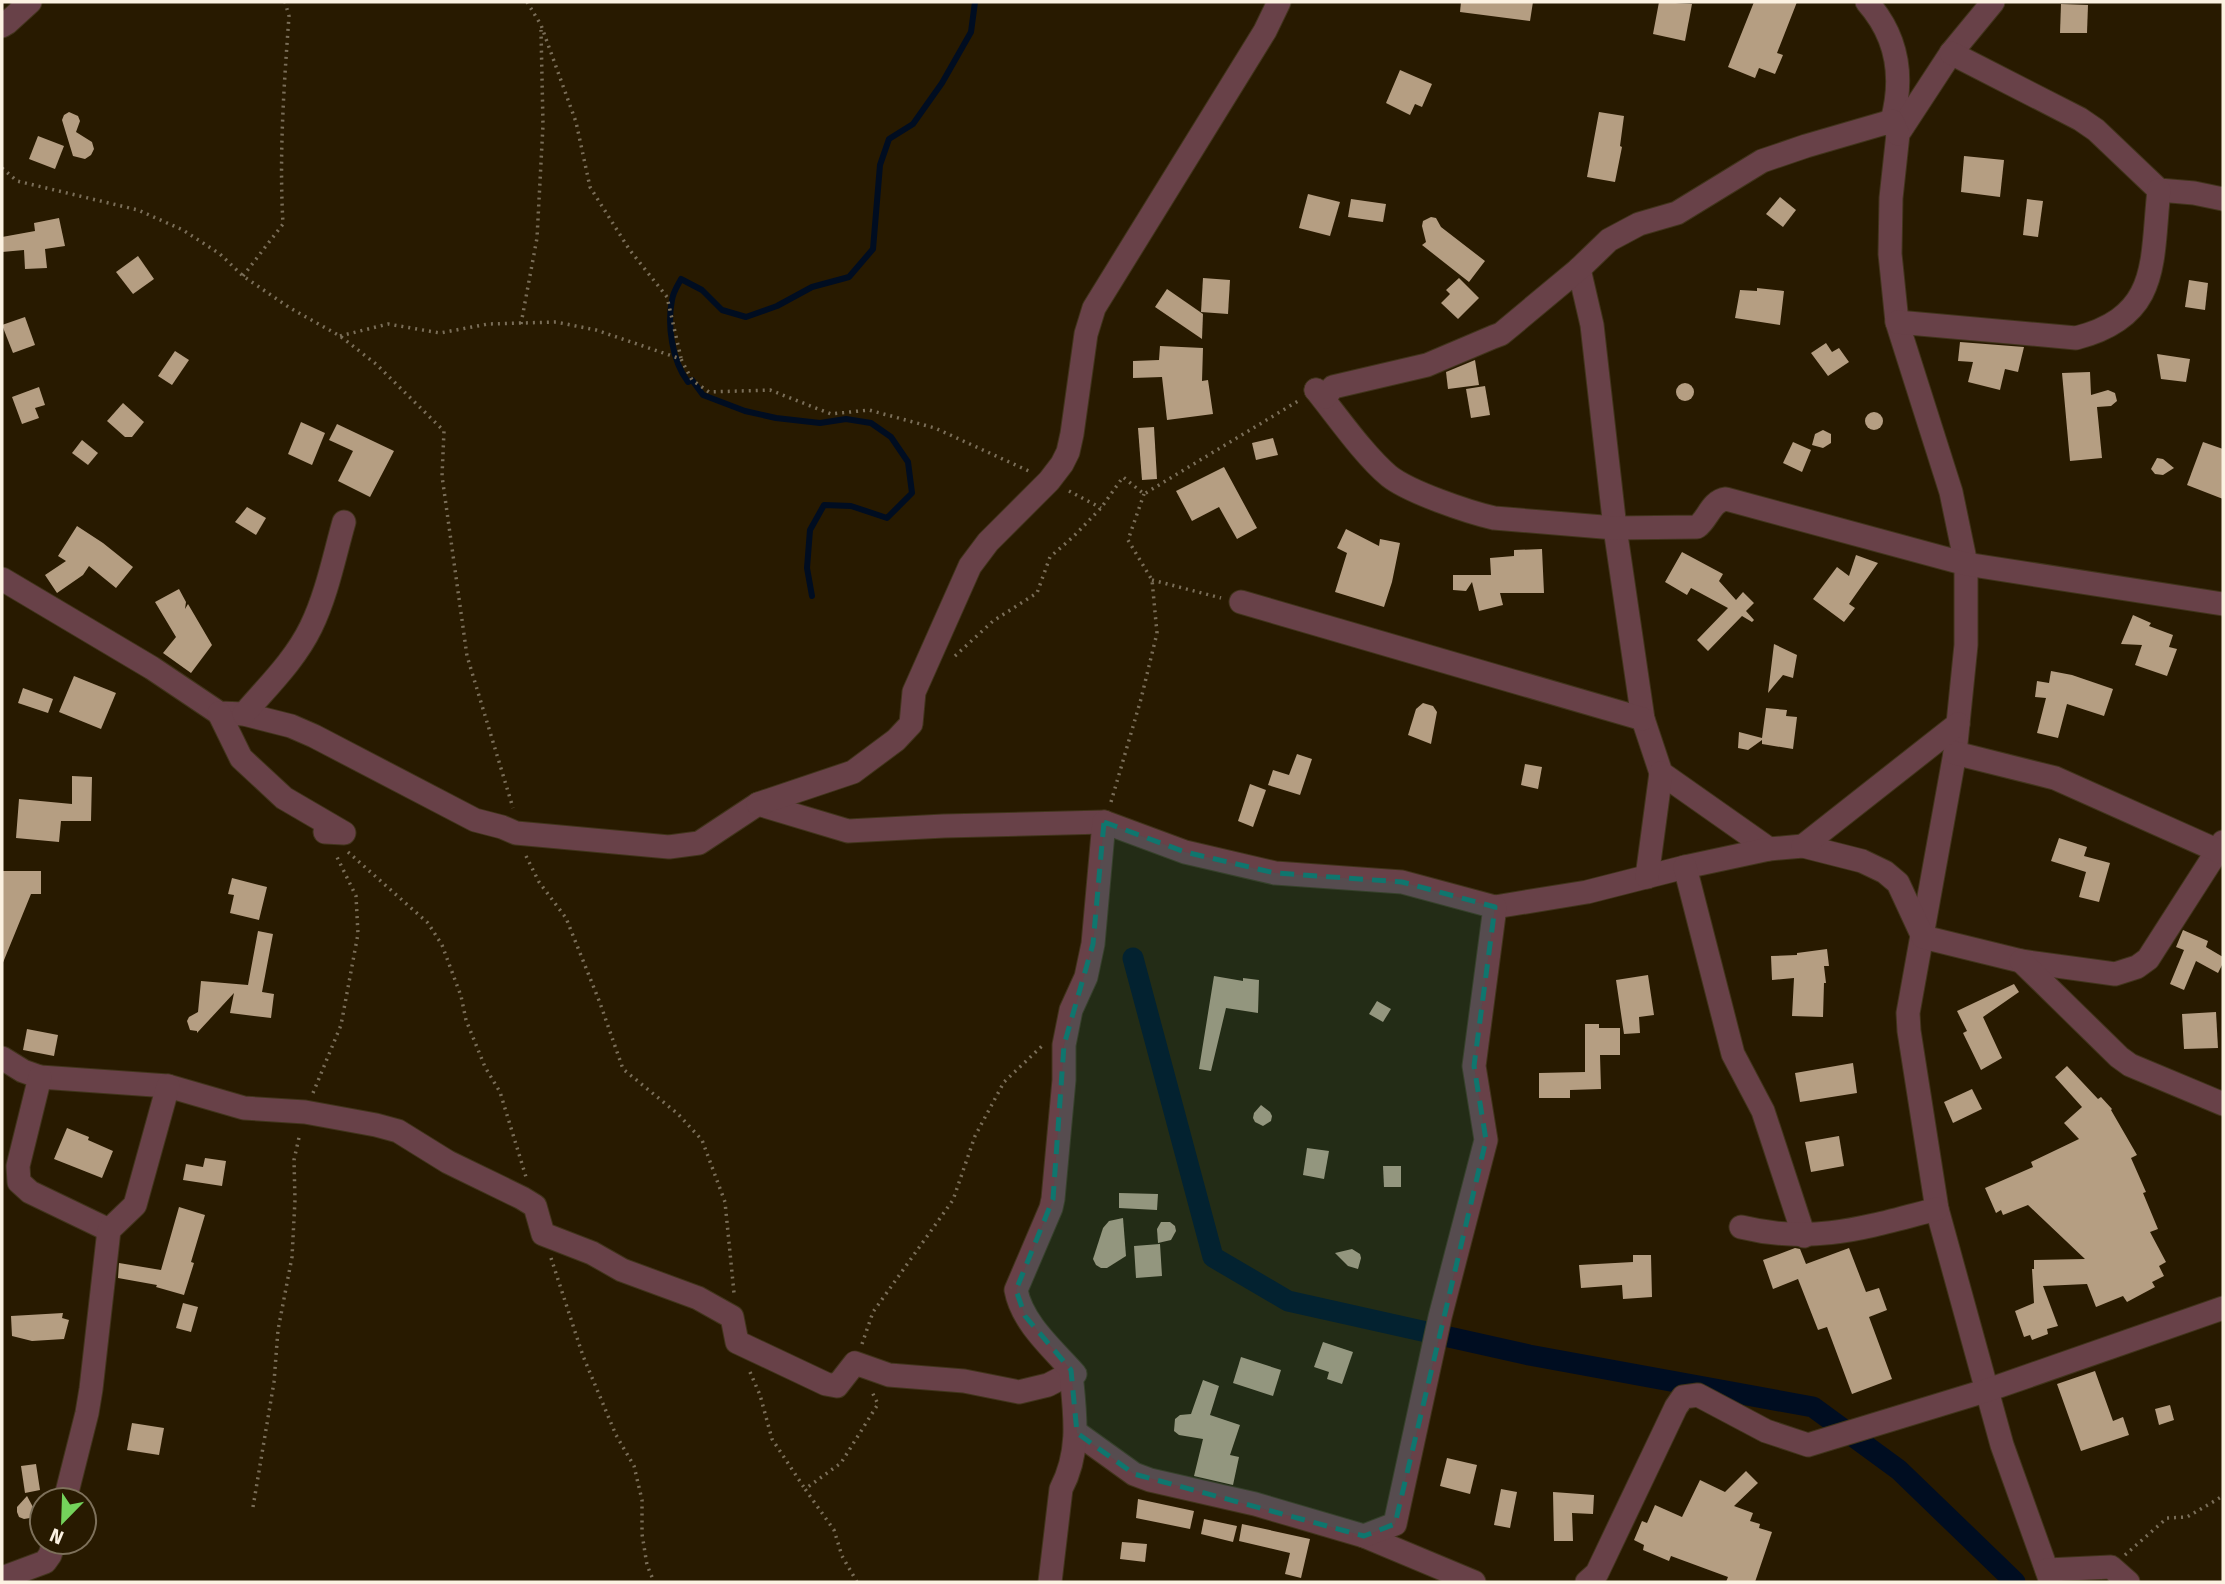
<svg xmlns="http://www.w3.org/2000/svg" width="2225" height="1584" viewBox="0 0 2225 1584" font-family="'Fira Sans',sans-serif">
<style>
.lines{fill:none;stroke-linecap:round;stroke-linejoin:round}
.stream{stroke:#000d21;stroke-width:6}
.canal{stroke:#000d21;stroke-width:21}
.building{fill:#b59e82}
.minor-casing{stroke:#41341b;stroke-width:25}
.path{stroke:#7a6e58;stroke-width:3.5;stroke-dasharray:2 5;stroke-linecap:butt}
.minor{stroke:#684148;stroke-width:23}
.marked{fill:#0f766e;fill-opacity:0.2;stroke:#0f766e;stroke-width:5;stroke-dasharray:14 9;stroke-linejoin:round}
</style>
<rect width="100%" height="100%" fill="#281a00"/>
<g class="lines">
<!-- stream -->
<path class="stream" d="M812 596 807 568 810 530 824 505 851 506 887 518 912 493 908 462 891 437 871 423 846 419 820 423 776 418 745 411 703 395 692 380 688 382C672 361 667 325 672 300 673 292 678 285 681 279L702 290 722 310 746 317 777 306 812 287 849 277 873 249 880 165 889 139 913 124 942 83 971 32 975 2"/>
<!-- canal -->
<polyline class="canal" points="1133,958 1213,1257 1288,1301 1529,1355 1813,1407 1899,1470 2015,1582"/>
</g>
<!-- building -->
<g class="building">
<polygon points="1461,2 1533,2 1530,21 1460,12"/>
<polygon points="1659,2 1692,4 1685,41 1653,34"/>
<polygon points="1754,2 1797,2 1777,53 1783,55 1775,74 1759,68 1755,78 1728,67"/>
<polygon points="2061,4 2088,5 2087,33 2060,33"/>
<polygon points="1400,70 1432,84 1422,107 1415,104 1410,115 1386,103"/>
<polygon points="69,112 78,116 80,121 76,132 92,142 94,149 91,155 85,159 73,156 62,120 64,115"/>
<polygon points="1599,112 1624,116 1620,146 1622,147 1615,182 1587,177"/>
<polygon points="38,136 64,146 55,169 29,159"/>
<polygon points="1964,156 2004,160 2000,197 1961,192"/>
<polygon points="1308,194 1340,202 1330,236 1299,228"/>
<polygon points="1780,197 1796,210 1783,227 1766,214"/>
<polygon points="1351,199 1386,204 1383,222 1348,217"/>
<polygon points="2027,199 2043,201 2038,237 2023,235"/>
<polygon points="1431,217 1436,218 1441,227 1485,261 1469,282 1422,245 1426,242 1422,226 1423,221"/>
<polygon points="59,218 65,246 45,249 47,268 25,269 24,250 2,252 2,237 35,231 34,223"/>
<polygon points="138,256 154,279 133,294 116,272"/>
<polygon points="1203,278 1230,280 1228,314 1201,312"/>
<polygon points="1459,278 1479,298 1458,319 1441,303 1450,294 1446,290"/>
<polygon points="2189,280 2208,283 2205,310 2185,307"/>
<polygon points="1757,288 1784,291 1780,325 1735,318 1740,290 1757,291"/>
<polygon points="1167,289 1203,314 1202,339 1155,307"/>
<polygon points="25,317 35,345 13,353 2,325"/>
<polygon points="1960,342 2024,347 2018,372 2005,369 2000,390 1968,382 1973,362 1958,361"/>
<polygon points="1826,343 1832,352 1839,348 1849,362 1828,376 1811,353"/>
<polygon points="1160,346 1203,348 1202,381 1208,380 1213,414 1167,420 1162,377 1133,378 1133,361 1159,360"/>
<polygon points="175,351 189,360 172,385 158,376"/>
<polygon points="2157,354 2190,359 2186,382 2161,379"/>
<polygon points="1475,360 1479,385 1448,389 1446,372"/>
<polygon points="2090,372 2091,395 2108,390 2115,393 2117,401 2111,406 2097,407 2102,458 2070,461 2062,373"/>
<circle cx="1685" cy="392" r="9"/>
<polygon points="1485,386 1490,415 1471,418 1466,389"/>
<polygon points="39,387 45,405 35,408 39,418 22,424 12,397"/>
<polygon points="123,403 144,422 132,437 125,437 107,421"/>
<circle cx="1874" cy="421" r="9"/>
<polygon points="301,422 325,433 312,465 288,454"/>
<polygon points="337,424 394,451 370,497 338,481 353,451 329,440"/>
<polygon points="1154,427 1157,479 1142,480 1138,428"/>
<polygon points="1823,430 1831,434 1831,443 1823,448 1812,445 1815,434"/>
<polygon points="1273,438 1278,455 1256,460 1252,443"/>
<polygon points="82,440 98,453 88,465 72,453"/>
<polygon points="1793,442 1811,450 1802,472 1783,463"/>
<polygon points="2203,442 2223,449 2223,499 2187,485"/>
<polygon points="2157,458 2163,459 2174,468 2163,475 2155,474 2151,469"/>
<polygon points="1224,467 1257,528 1237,539 1219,507 1192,521 1176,491"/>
<polygon points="247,507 266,518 256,535 235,522"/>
<polygon points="77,526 103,543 133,567 116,588 89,566 83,575 57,593 45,575 66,561 58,556"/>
<polygon points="1346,529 1379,546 1380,539 1400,543 1392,582 1384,607 1335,592 1347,553 1337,548"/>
<polygon points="1542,549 1544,593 1500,593 1503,605 1479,611 1472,582 1466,591 1453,590 1453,575 1491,575 1490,558 1514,556 1514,550"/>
<polygon points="1682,552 1723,574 1719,581 1736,600 1743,592 1754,603 1746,611 1754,620 1752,622 1742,616 1708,651 1697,640 1728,608 1691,588 1687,595 1665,582"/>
<polygon points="1856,555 1878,563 1849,604 1855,608 1844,622 1813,599 1837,567 1849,576"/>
<polygon points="179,589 186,602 185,609 188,604 212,645 191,673 163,653 176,637 155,602"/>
<polygon points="2133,615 2151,623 2149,626 2173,635 2169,647 2177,649 2167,676 2135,665 2142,645 2121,644"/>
<polygon points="1774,644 1797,655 1793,678 1783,675 1768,693"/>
<polygon points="2051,671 2072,675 2113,689 2104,716 2067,704 2058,738 2037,733 2046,698 2035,697 2037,681 2049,683"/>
<polygon points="74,676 116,693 101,729 59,712"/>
<polygon points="23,688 53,699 48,713 18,703"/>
<polygon points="1423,703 1433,706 1437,712 1431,744 1408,735 1416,709"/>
<polygon points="1766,708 1787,710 1786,716 1797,717 1793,749 1762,744 1762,740 1748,750 1738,748 1739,732 1762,738"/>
<polygon points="1297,754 1312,759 1300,795 1268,785 1273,770 1289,775"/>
<polygon points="1525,764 1542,767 1538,789 1521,785"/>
<polygon points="72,776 92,777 91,821 61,821 59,842 16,838 19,799 72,804"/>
<polygon points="1250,784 1266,790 1253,827 1238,821"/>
<polygon points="2059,838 2087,847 2084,856 2110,863 2099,902 2079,897 2086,872 2051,861"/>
<polygon points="2,871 41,871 41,894 31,894 2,965"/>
<polygon points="232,878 267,887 259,920 230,913 234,895 228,894"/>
<polygon points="2183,930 2208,941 2206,947 2223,957 2223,963 2218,973 2196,961 2184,990 2170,984 2184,950 2176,947"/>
<polygon points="258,931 273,934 262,992 274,994 271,1018 230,1013 234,993 197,1033 197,1031 190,1030 187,1021 189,1017 198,1012 201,981 248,985"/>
<polygon points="1827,949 1829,966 1824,966 1826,983 1824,983 1823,1017 1792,1016 1794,978 1772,980 1771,956 1797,955 1797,953"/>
<polygon points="1648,975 1654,1015 1639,1017 1640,1033 1624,1034 1616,980"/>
<polygon points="1214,976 1243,981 1243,978 1259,980 1258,1013 1226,1008 1211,1071 1199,1069"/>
<polygon points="2014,984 2019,992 1983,1017 2002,1058 1981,1070 1963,1033 1967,1031 1957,1011"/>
<polygon points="1377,1001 1391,1009 1383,1022 1369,1014"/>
<polygon points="2216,1012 2218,1048 2184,1049 2182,1014"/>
<polygon points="1585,1024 1599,1024 1599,1028 1620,1028 1620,1055 1600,1055 1601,1089 1570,1090 1570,1098 1539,1098 1539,1073 1585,1072"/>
<polygon points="27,1029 58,1035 54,1056 23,1050"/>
<polygon points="1853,1063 1857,1093 1800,1102 1795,1073"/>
<polygon points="2067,1066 2098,1099 2101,1097 2112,1109 2111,1110 2137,1155 2131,1158 2146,1192 2143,1193 2158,1229 2150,1232 2166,1262 2159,1266 2164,1276 2152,1282 2155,1287 2127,1302 2123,1296 2096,1307 2087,1284 2043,1286 2058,1326 2047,1329 2048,1334 2032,1340 2030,1335 2024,1337 2015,1311 2034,1303 2032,1269 2034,1269 2034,1260 2085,1259 2028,1205 2003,1215 2001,1210 1996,1213 1985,1188 2033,1167 2031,1162 2079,1139 2064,1123 2082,1107 2055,1077"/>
<polygon points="1972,1089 1982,1109 1953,1123 1944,1102"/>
<polygon points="1261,1105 1270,1112 1272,1116 1271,1121 1263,1126 1255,1122 1253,1118 1254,1113"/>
<polygon points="67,1128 89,1137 88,1140 113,1151 102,1178 54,1159"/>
<polygon points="1839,1136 1844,1166 1811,1172 1805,1142"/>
<polygon points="1307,1148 1329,1151 1324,1179 1303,1175"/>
<polygon points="205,1158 226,1161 222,1186 183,1180 186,1164 203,1167"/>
<polygon points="1383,1166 1401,1166 1401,1187 1384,1187"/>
<polygon points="1119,1193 1158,1194 1157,1210 1119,1208"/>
<polygon points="179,1207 205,1215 191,1262 194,1263 184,1295 156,1287 157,1285 118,1278 119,1263 161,1270"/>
<polygon points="1123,1218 1126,1256 1107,1268 1101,1268 1096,1265 1093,1259 1103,1228 1109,1221"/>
<polygon points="1161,1222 1170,1222 1175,1226 1176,1231 1171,1240 1158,1243 1157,1229"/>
<polygon points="1160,1244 1162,1276 1136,1278 1134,1246"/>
<polygon points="1795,1248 1800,1249 1806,1264 1849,1248 1866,1292 1879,1288 1887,1310 1869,1317 1892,1379 1852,1394 1827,1327 1818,1330 1798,1279 1773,1289 1763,1260"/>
<polygon points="1352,1249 1360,1254 1361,1258 1358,1269 1348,1266 1335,1253"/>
<polygon points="1633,1255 1651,1255 1652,1297 1623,1299 1622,1285 1581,1288 1579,1265 1633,1262"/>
<polygon points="183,1303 198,1307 191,1332 176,1328"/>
<polygon points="63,1313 62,1318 69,1320 64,1339 32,1341 12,1336 11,1316"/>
<polygon points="1323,1342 1353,1352 1342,1384 1327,1379 1329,1372 1314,1367"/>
<polygon points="1241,1357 1281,1370 1273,1396 1233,1383"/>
<polygon points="2095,1371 2113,1421 2123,1417 2129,1435 2081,1451 2057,1384"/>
<polygon points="1203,1380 1219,1386 1210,1415 1240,1425 1230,1455 1239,1457 1233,1485 1194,1476 1203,1439 1179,1435 1174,1431 1175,1419 1180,1415 1191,1414"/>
<polygon points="2170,1405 2174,1420 2159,1425 2155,1409"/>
<polygon points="132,1423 164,1428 159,1455 127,1450"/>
<polygon points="1447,1458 1477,1465 1470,1494 1440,1486"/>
<polygon points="36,1464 40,1490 25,1493 21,1466"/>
<polygon points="1746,1471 1758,1483 1734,1506 1753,1513 1750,1521 1760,1524 1759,1528 1772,1532 1755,1582 1726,1582 1728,1577 1671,1556 1669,1561 1643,1550 1644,1545 1634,1540 1642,1521 1647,1523 1655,1505 1682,1517 1700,1480 1725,1492"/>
<polygon points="1501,1489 1517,1492 1510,1528 1494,1525"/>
<polygon points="1553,1492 1594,1495 1593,1514 1572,1513 1573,1541 1554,1541"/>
<polygon points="27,1496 34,1509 34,1514 30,1518 24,1519 19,1517 17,1512 17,1507"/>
<polygon points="1138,1499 1194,1511 1190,1529 1136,1518"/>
<polygon points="1204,1519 1237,1526 1233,1542 1201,1534"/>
<polygon points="1242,1524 1310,1539 1301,1578 1285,1574 1290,1553 1239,1541"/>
<polygon points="1122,1542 1147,1544 1145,1562 1120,1559"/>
</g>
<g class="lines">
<defs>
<g id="minor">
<path d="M1867 2C1898 37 1904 77 1892 121"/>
<polyline points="1993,2 1951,53 1898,134 1891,198 1890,254 1897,322 1951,492 1966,564 1966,645 1955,753 1908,1013 1909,1031 1937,1209 2002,1445 2051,1582"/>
<polyline points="2,26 7,23 30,2"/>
<polyline points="1951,53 2080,119 2096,130 2159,190 2194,193 2223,199"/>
<polyline points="1579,269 1592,325 1615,528 1643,719 1661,773 1769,849"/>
<path d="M1897 322 2076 338C2161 316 2151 262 2159 190"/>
<path d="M1316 390C1337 416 1364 455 1389 476 1409 492 1468 512 1494 518L1615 528 1697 527C1708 519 1711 501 1726 499L1966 564 2223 604"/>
<polyline points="1316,390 1325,397 1333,387 1427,365 1493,337 1501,334 1579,269 1609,240 1639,224 1677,213 1762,161 1806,146 1892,121 1898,134"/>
<polyline points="2,579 152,668 219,713 244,714 291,726 314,736 475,820 502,827 516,833 669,847 699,843 758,804 848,831 944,826 1104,822 1185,852 1275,873 1402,882 1495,907 1587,892 1685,867 1769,849 1803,846 1862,861 1885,872 1898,883 1923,937 2021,961 2115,974 2137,967 2148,959 2223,842"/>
<polyline points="1241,602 1643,719"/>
<polyline points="219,713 241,758 284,798 344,833 325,832"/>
<path d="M244 714C268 686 295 660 311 627 327 594 334 557 344 522"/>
<polyline points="1955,753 2055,778 2223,853"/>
<polyline points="758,804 853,772 896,740 911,724 914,692 970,566 988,542 1049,481 1062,464 1068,452 1072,434 1086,334 1094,308 1265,31 1279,2"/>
<polyline points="1803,846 1958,724"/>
<polyline points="1685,867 1733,1054 1763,1111 1804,1236"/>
<polyline points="1647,877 1661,773"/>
<polyline points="2021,961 2119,1057 2130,1065 2223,1104"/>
<polyline points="2,1058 23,1071 40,1077 168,1086 244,1108 305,1112 376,1125 398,1131 448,1162 522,1198 535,1206 543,1234 592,1253 622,1270 698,1298 732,1317 737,1342 826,1384 837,1386 855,1363 889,1375 964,1381 1019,1392 1048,1385 1071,1373"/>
<polyline points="40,1077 18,1166 19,1182 30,1192 109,1230"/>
<path d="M1741 1227C1814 1245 1867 1227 1937 1209"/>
<polyline points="1077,1433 1134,1474 1150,1480 1255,1504 1364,1536 1474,1582"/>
<polyline points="65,1500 87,1413 91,1389 109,1230 135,1205 168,1086"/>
<polyline points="1364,1536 1395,1524 1440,1317 1486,1140 1474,1066 1495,907"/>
<polyline points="2047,1570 2111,1567 2128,1582"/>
<polyline points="2,1578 45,1562 50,1555 54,1542"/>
<path d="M1050 1582 1061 1489C1081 1451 1075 1414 1071 1373L1075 1374C1053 1349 1022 1323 1016 1290L1051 1208 1053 1199 1064 1080V1045L1071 1010 1086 977 1093 944 1104 822"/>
<polyline points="1587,1582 1597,1573 1676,1407 1683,1397 1698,1395 1766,1431 1808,1445 1988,1390 2223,1308"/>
</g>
</defs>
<!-- minor casing -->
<use href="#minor" class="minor-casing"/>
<!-- path -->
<g class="path">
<polyline points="527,2 541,25 576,122 590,187 629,249 667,297 681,358"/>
<polyline points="2,168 17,181 138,210 183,230 220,254 243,276 290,308 340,336 376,364 444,431 442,476 467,656 513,808"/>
<path d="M243 276 283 224C279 154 284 86 289 16L285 2"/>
<polyline points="521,324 537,238 543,125 541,30"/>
<polyline points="340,336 388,324 440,333 488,324 556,322 596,330 681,359 692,380 709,392 770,390 831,414 869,410 935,428 1031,472"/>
<polyline points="1069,491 1101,508"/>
<polyline points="1152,580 1221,598"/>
<polyline points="955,656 993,621 1037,593 1050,557 1073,537 1101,508 1123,477 1144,494 1298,401"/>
<polyline points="1111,802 1141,699 1157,633 1152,580 1128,540 1144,494"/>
<polyline points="348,852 428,923 442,945 461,996 466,1020 485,1067 500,1092 526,1177"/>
<polyline points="526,856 539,882 566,918 600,1003 623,1069 678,1114 702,1140 725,1202 734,1293"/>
<polyline points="313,1093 341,1025 358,934 356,896 335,853"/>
<polyline points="551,1258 583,1356 616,1435 634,1466 642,1500 642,1534 647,1565 654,1582"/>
<polyline points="862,1344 873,1312 953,1200 975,1136 1004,1082 1042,1046"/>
<polyline points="750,1372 760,1395 772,1439 805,1489"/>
<polyline points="253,1507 274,1382 278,1330 292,1257 295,1200 294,1160 300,1133"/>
<polyline points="2125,1555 2167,1518 2187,1517 2223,1496"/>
<polyline points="857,1582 842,1556 834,1530 805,1489 841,1463 878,1404 872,1392"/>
</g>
<!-- minor -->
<use href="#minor" class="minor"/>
</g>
<!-- marked area -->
<path class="marked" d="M1104 822 1185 852 1275 873 1402 882 1495 907 1474 1066 1486 1140 1395 1524 1364 1536 1134 1474 1077 1433 1071 1370 1025 1316 1016 1290 1053 1199 1064 1045 1093 944Z"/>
<!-- border -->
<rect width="2225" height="1584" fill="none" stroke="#fcf2e2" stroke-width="7"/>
<!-- north arrow -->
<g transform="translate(63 1521) rotate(203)"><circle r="33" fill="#281a00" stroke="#7d705a" stroke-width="2"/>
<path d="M0-5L12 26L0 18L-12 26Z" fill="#74d25b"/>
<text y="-10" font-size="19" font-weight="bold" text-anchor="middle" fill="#fcf2e2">N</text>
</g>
</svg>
